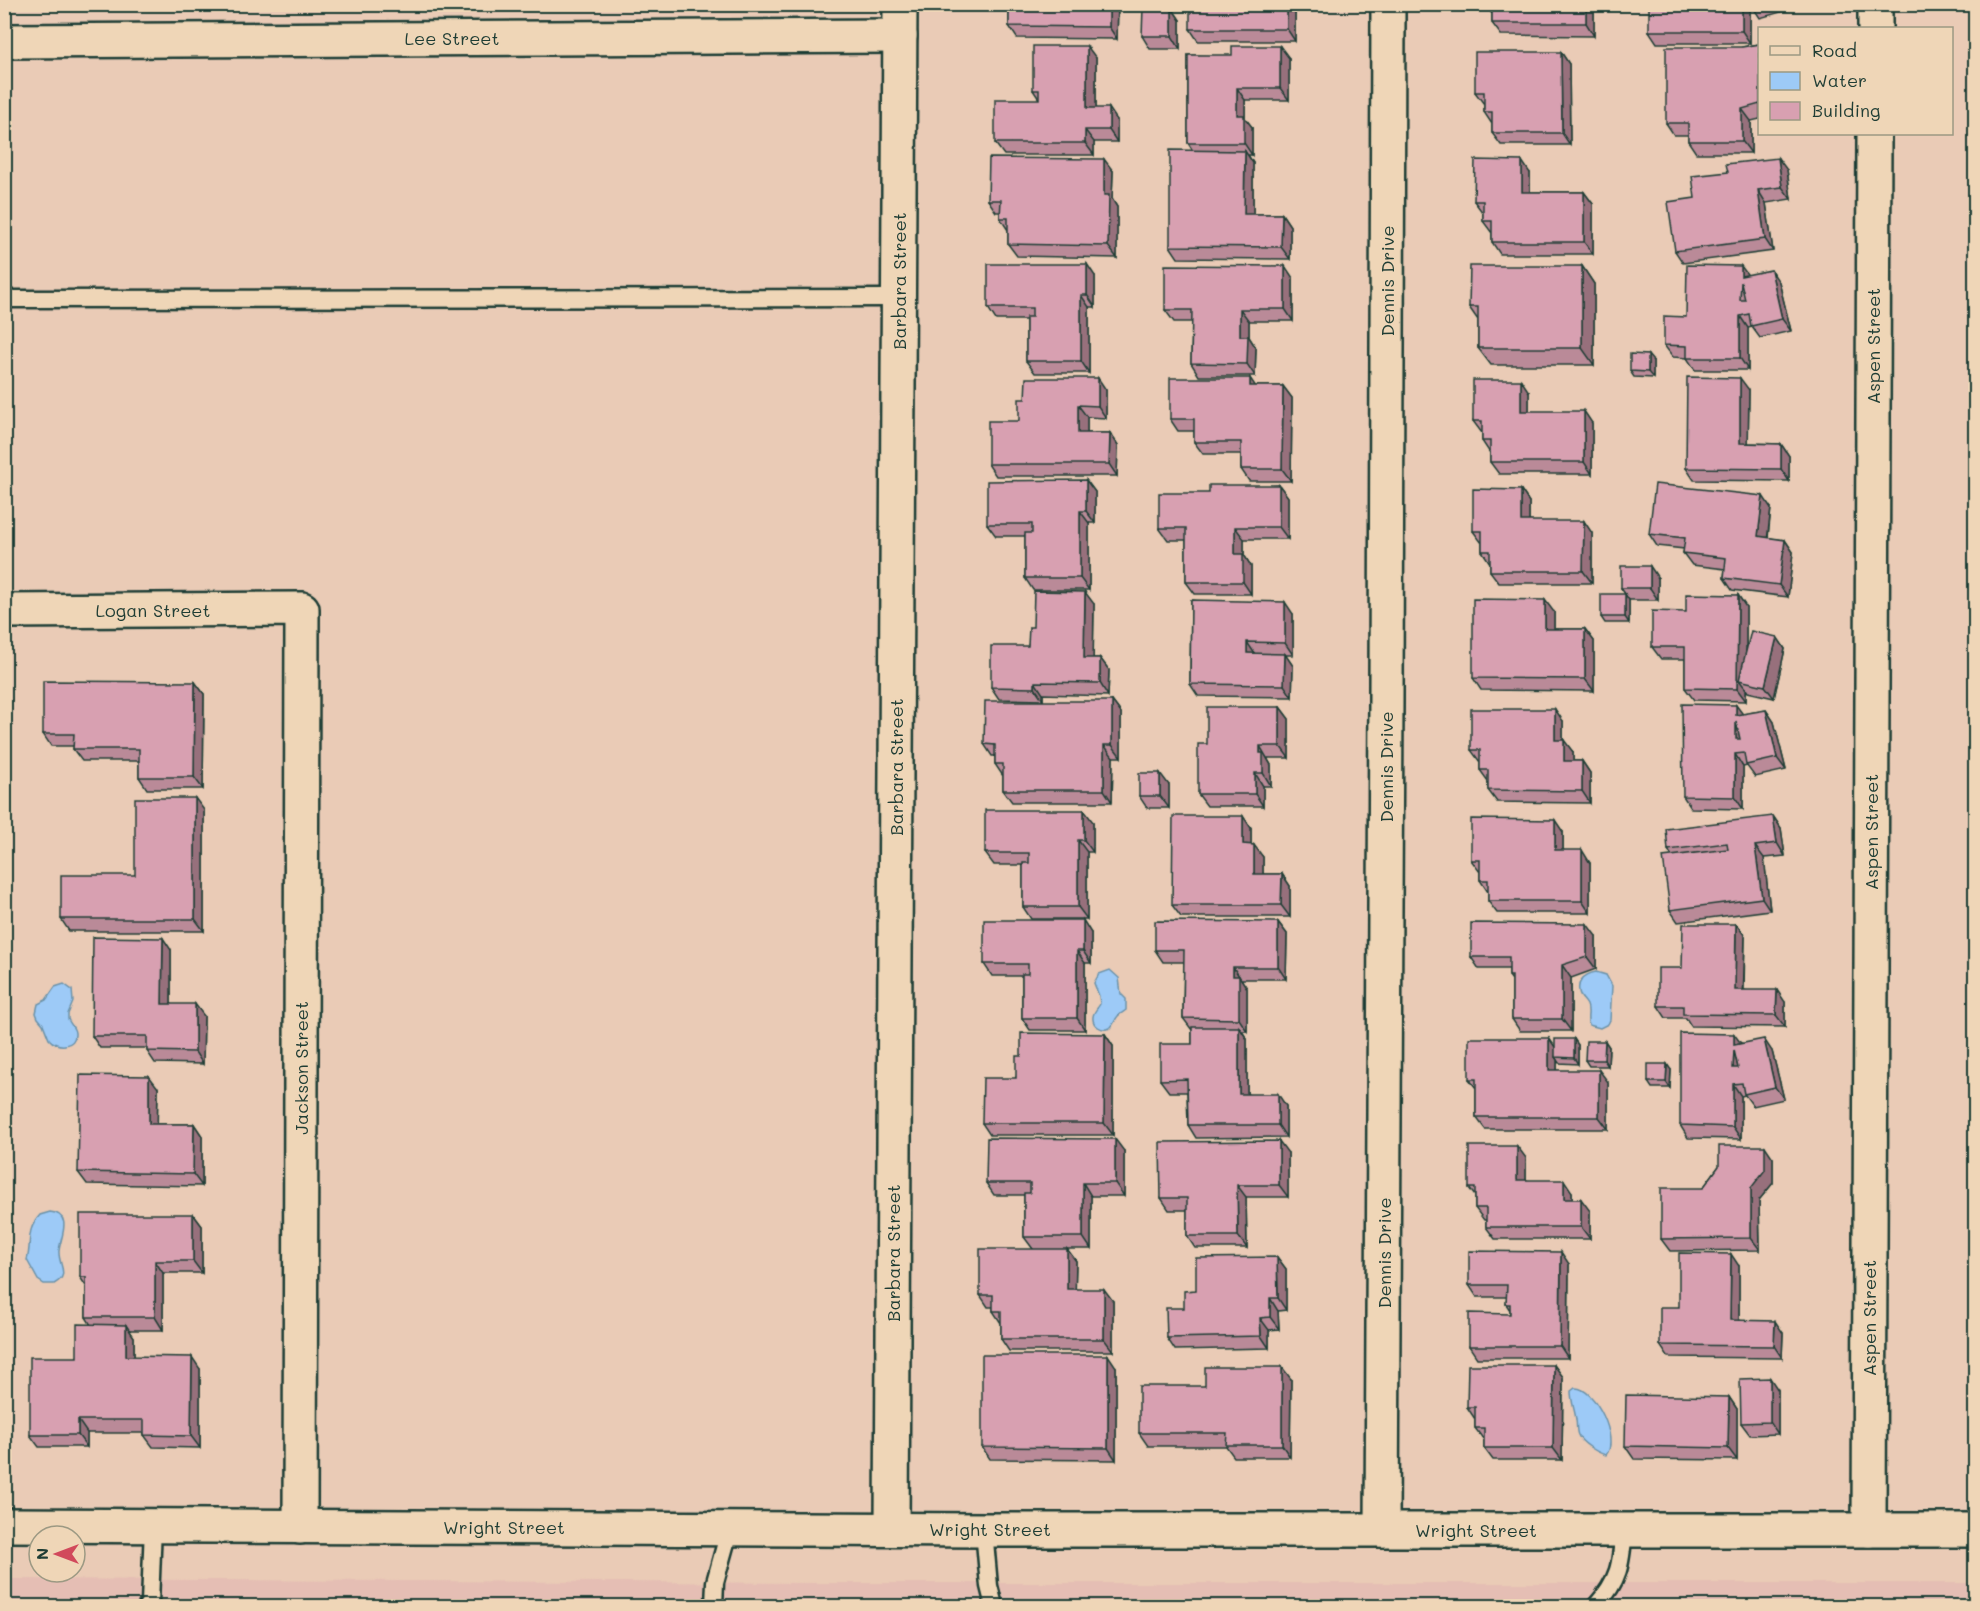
<svg xmlns="http://www.w3.org/2000/svg" width="1980" height="1611" viewBox="0 0 1980 1611" font-family="Mali,sans-serif">
<style>
.built{fill:#e5beb4}
.water{fill:#9dcaf7;stroke:#6b92a9;stroke-width:1.5}
.lines{fill:none;stroke-linecap:round;stroke-linejoin:round}
.lane-casing{stroke:#1f3d34;stroke-width:21}
.street-casing{stroke:#1f3d34;stroke-width:38}
.lane{stroke:#efd6b7;stroke-width:16}
.street{stroke:#efd6b7;stroke-width:33}
.wall{fill:#ba8a98;stroke:#1f3d34;stroke-width:1.5}
.shaded-wall{fill:#97707c;stroke:#1f3d34;stroke-width:1.5}
.building{fill:#d8a0b1;stroke:#1f3d34;stroke-width:1.5;fill-rule:evenodd}
.labels{text-anchor:middle;dominant-baseline:central;stroke-width:5;stroke-linejoin:round;paint-order:stroke}
.street-label{font-size:18px;fill:#1f3d34;stroke:#efd6b7}
</style>
<rect width="100%" height="100%" fill="#eacbb6"/>
<filter id="ink" filterUnits="userSpaceOnUse"><feTurbulence type="fractalNoise" baseFrequency=".0167" numOctaves="2"/><feDisplacementMap in="SourceGraphic" scale="12" xChannelSelector="R" yChannelSelector="G"/><feConvolveMatrix kernelMatrix="1 2 1 2 8 2 1 2 1" color-interpolation-filters="sRGB"/></filter>
<g filter="url(#ink)">
<!-- built -->
<polygon class="built" points="5,1579 828,1583 1976,1583 1975,1606 5,1606"/>
<!-- water -->
<g class="water">
<path d="M1110 970 1119 978 1121 994 1126 999V1010C1124 1012 1121 1013 1118 1016 1115 1019 1114 1025 1110 1028 1102 1032 1092 1025 1093 1017 1093 1012 1098 1008 1100 1004L1099 996 1094 983 1099 974Z"/>
<path d="M1596 972 1606 975 1612 986 1610 1020 1608 1024 1600 1028 1589 1025C1586 1018 1590 1012 1587 1005 1585 1001 1583 1000 1581 997 1574 983 1584 974 1596 972Z"/>
<path d="M64 984 72 990 73 1002 68 1014V1019C70 1024 75 1028 75 1033 76 1048 56 1048 49 1039L43 1024 38 1018 36 1013 38 1004 46 1000 55 987Z"/>
<path d="M50 1212C74 1214 60 1238 59 1251 58 1265 71 1275 54 1284H44L38 1280 27 1260C32 1243 25 1231 40 1215Z"/>
<path d="M1575 1388C1595 1387 1620 1440 1606 1455 1598 1453 1581 1443 1578 1435 1576 1431 1577 1425 1576 1420 1575 1410 1571 1402 1571 1391Z"/>
</g>
<g class="lines">
<defs>
<g id="lane">
<polyline points="4,299 899,298"/>
<polyline points="984,1530 989,1586 994,1606"/>
<polyline points="147,1606 150,1603 153,1526"/>
<polyline points="714,1606 715,1582 730,1528"/>
<path d="M1596 1606C1620 1579 1621 1564 1624 1529"/>
</g>
<g id="street">
<polyline points="1875,28 1875,4"/>
<polyline points="4,41 900,36"/>
<polyline points="4,611 302,609 300,1527"/>
<polyline points="4,1525 984,1530 1976,1530"/>
<polyline points="892,1529 900,4"/>
<polyline points="1382,1530 1386,699 1388,4"/>
<polyline points="1869,1530 1874,134"/>
</g>
</defs>
<!-- lane casing -->
<use href="#lane" class="lane-casing"/>
<!-- street casing -->
<use href="#street" class="street-casing"/>
<!-- lane -->
<use href="#lane" class="lane"/>
<!-- street -->
<use href="#street" class="street"/>
</g>
<!-- wall -->
<g class="wall">
<polygon points="1004,4 1118,4 1117,39 1017,38 1009,26 1009,11"/>
<polygon points="1295,4 1295,41 1198,41 1190,29"/>
<polygon points="1486,4 1593,4 1594,6 1594,36 1501,35 1492,23 1492,14"/>
<polygon points="1750,4 1750,43 1657,43 1649,31"/>
<polygon points="1751,4 1786,4 1788,10 1760,18"/>
<polygon points="1172,8 1180,20 1180,49 1150,49 1142,36"/>
<polygon points="1760,44 1760,119 1751,121 1751,153 1696,153 1688,141 1688,135 1674,135 1666,123 1742,47"/>
<polygon points="1561,52 1569,64 1570,145 1501,145 1492,133 1492,124 1484,112 1484,104 1475,92"/>
<polygon points="1188,55 1289,58 1289,100 1245,100 1245,118 1252,127 1252,155 1248,155 1253,163 1253,214 1282,214 1290,226 1290,259 1178,258 1170,246 1193,151 1188,143"/>
<polygon points="1096,58 1096,108 1117,120 1117,142 1094,142 1094,155 1004,155 995,143 1039,99 1033,90"/>
<polygon points="1787,170 1791,199 1766,203 1773,251 1683,263 1675,251 1695,198"/>
<polygon points="1113,171 1112,199 1117,207 1117,258 1017,256 1008,244 1008,230 1000,218 1000,212 996,212 988,200"/>
<polygon points="1530,173 1530,192 1584,192 1593,204 1593,254 1500,254 1492,242 1492,233 1483,221 1483,213 1474,201"/>
<polygon points="1582,266 1594,284 1594,365 1491,365 1478,348 1478,320 1469,307"/>
<polygon points="1747,275 1779,282 1791,331 1760,338 1752,327 1748,328 1748,370 1695,370 1687,358 1673,357 1664,345 1686,317"/>
<polygon points="1095,276 1095,307 1089,307 1089,373 1035,373 1026,361 1026,320 996,320 988,308"/>
<polygon points="1293,278 1293,321 1249,321 1249,337 1256,348 1255,376 1199,376 1191,363 1192,322 1174,322 1165,310"/>
<polygon points="1653,361 1653,378 1634,377 1630,371"/>
<polygon points="1255,386 1283,386 1292,398 1291,481 1249,481 1241,469 1241,454 1203,454 1194,442 1194,431 1178,431 1170,419"/>
<polygon points="1106,390 1106,418 1087,417 1087,433 1110,433 1118,445 1117,476 996,476 988,464 1019,421 1025,399"/>
<polygon points="1749,390 1748,443 1781,444 1789,456 1789,481 1694,480 1686,468"/>
<polygon points="1529,392 1529,411 1592,423 1592,474 1499,474 1490,462 1490,453 1482,441 1482,433 1473,421"/>
<polygon points="1086,480 1095,492 1095,523 1089,523 1089,590 1033,590 1025,578 1025,536 996,536 987,524"/>
<polygon points="1279,485 1288,497 1288,539 1244,539 1244,555 1251,566 1251,594 1195,594 1186,582 1186,540 1168,540 1159,528 1209,493"/>
<polygon points="1521,490 1529,502 1529,521 1592,533 1592,583 1499,583 1490,571 1490,563 1482,551 1482,543 1473,531"/>
<polygon points="1771,508 1768,538 1785,540 1793,552 1788,597 1732,590 1724,578 1725,569 1692,565 1683,553 1684,549 1657,546 1649,534"/>
<polygon points="1658,578 1658,600 1629,600 1629,623 1605,623 1601,617 1625,594 1621,588"/>
<polygon points="1738,595 1746,607 1746,651 1777,637 1785,649 1774,698 1748,692 1746,689 1746,701 1694,700 1685,688 1685,659 1661,659 1652,647 1686,612"/>
<polygon points="1191,600 1293,614 1293,655 1285,655 1293,666 1292,697 1198,696 1190,684"/>
<polygon points="1094,604 1093,658 1100,658 1109,670 1108,696 1043,694 1043,700 999,699 991,687 1028,646 1033,627"/>
<polygon points="1554,612 1554,629 1585,629 1594,641 1594,691 1481,690 1473,678"/>
<polygon points="195,682 204,694 203,789 147,789 139,777 139,761 82,761 73,749 74,746 51,746 43,734"/>
<polygon points="1112,701 1121,713 1121,757 1113,757 1112,802 1012,802 1003,790 1003,776 995,764 995,756 992,756 984,744"/>
<polygon points="1280,707 1289,719 1289,758 1268,758 1268,760 1271,765 1271,786 1263,786 1263,806 1207,806 1198,794 1207,744"/>
<polygon points="1766,710 1774,722 1786,770 1755,777 1747,766 1743,767 1743,809 1691,808 1683,796 1743,714"/>
<polygon points="1563,721 1563,740 1573,752 1573,761 1582,761 1590,773 1590,803 1497,802 1488,790 1488,781 1480,770 1480,762 1471,750"/>
<polygon points="1169,785 1169,808 1147,808 1139,796"/>
<polygon points="204,810 204,931 69,931 61,919 135,875"/>
<polygon points="1773,816 1781,828 1785,856 1764,858 1770,910 1678,922 1670,910 1672,856 1668,850"/>
<polygon points="1093,822 1093,852 1087,852 1087,919 1031,919 1023,907 1023,865 994,865 985,853"/>
<polygon points="1251,828 1251,844 1263,857 1263,874 1282,874 1290,886 1290,917 1181,917 1172,905"/>
<polygon points="1563,832 1563,850 1590,863 1590,913 1497,913 1488,901 1488,892 1480,880 1480,872 1471,860"/>
<polygon points="1278,922 1287,934 1286,979 1242,979 1242,981 1247,988 1247,1031 1242,1031 1247,1039 1247,1094 1286,1106 1286,1137 1196,1138 1188,1125 1187,1092 1169,1092 1160,1080 1192,1044 1192,1030 1183,1018 1184,962 1163,962 1155,950"/>
<polygon points="1736,924 1745,936 1744,990 1785,1002 1785,1027 1691,1026 1686,1018 1666,1018 1658,1006 1682,968"/>
<polygon points="1091,933 1091,963 1085,963 1085,1030 1030,1030 1022,1018 1022,976 992,976 984,964"/>
<polygon points="1596,936 1596,969 1571,978 1571,1031 1520,1031 1512,1019 1512,980 1509,976 1509,969 1479,969 1471,957"/>
<polygon points="171,950 171,1004 204,1016 203,1064 155,1063 147,1051 147,1048 100,1048 92,1036"/>
<polygon points="1105,1034 1113,1046 1113,1135 990,1135 982,1123 1016,1078 1021,1056"/>
<polygon points="1574,1039 1578,1045 1578,1064 1559,1063 1557,1060 1557,1070 1608,1082 1608,1129 1485,1129 1476,1117 1476,1088 1469,1079"/>
<polygon points="1605,1041 1609,1047 1608,1066 1589,1066 1585,1060"/>
<polygon points="1741,1043 1772,1051 1784,1099 1753,1106 1745,1095 1741,1096 1741,1139 1688,1138 1680,1125"/>
<polygon points="1671,1070 1670,1088 1652,1088 1648,1082"/>
<polygon points="158,1088 157,1124 194,1124 202,1136 202,1186 87,1184 78,1172"/>
<polygon points="1124,1151 1124,1196 1091,1196 1091,1249 1067,1249 1076,1261 1075,1289 1113,1301 1113,1351 1009,1351 1001,1339 1001,1323 993,1311 993,1307 988,1307 980,1295 1033,1249 1024,1237 1024,1195 994,1195 986,1183"/>
<polygon points="1288,1153 1288,1197 1246,1197 1247,1248 1195,1248 1187,1236 1187,1210 1169,1210 1161,1198"/>
<polygon points="1526,1158 1526,1180 1572,1192 1572,1199 1590,1211 1590,1239 1495,1239 1486,1227 1486,1220 1484,1220 1475,1208 1475,1196 1469,1188"/>
<polygon points="1773,1158 1773,1183 1759,1200 1760,1250 1670,1251 1661,1239 1703,1188 1719,1166"/>
<polygon points="193,1214 202,1226 202,1273 163,1273 163,1330 129,1330 134,1337 134,1357 200,1369 200,1448 153,1447 144,1435 144,1433 87,1433 87,1447 39,1447 30,1435 77,1357 91,1325 86,1317 86,1286 80,1277"/>
<polygon points="1277,1257 1286,1269 1286,1310 1278,1311 1279,1329 1269,1330 1269,1348 1175,1350 1167,1338 1184,1308 1196,1290"/>
<polygon points="1569,1264 1568,1358 1477,1358 1469,1346 1510,1314 1510,1310 1506,1304 1507,1297 1477,1297 1469,1285"/>
<polygon points="1739,1266 1739,1320 1783,1333 1782,1358 1668,1357 1660,1345 1679,1307"/>
<polygon points="1554,1365 1563,1377 1562,1460 1493,1460 1484,1448 1484,1440 1475,1428 1475,1419 1467,1407"/>
<polygon points="1116,1367 1116,1460 990,1459 982,1447"/>
<polygon points="1291,1379 1290,1457 1234,1457 1226,1446 1148,1446 1139,1433 1205,1386"/>
<polygon points="1778,1390 1778,1434 1750,1435 1741,1423"/>
<polygon points="1729,1397 1737,1409 1737,1460 1634,1459 1625,1446"/>
</g>
<!-- shaded-wall -->
<g class="shaded-wall">
<polygon points="1109,4 1118,4 1117,39 1109,27"/>
<polygon points="1287,4 1295,4 1295,41 1287,29"/>
<polygon points="1586,4 1593,4 1594,6 1594,36 1586,23"/>
<polygon points="1742,4 1750,4 1750,43 1742,31"/>
<polygon points="1172,8 1180,20 1180,49 1172,36"/>
<polygon points="1087,46 1096,58 1096,120 1087,108"/>
<polygon points="1280,46 1289,58 1289,100 1280,88"/>
<polygon points="1561,52 1569,64 1570,145 1562,133"/>
<polygon points="1237,88 1245,100 1245,118 1252,127 1252,155 1244,143 1237,115"/>
<polygon points="1109,108 1117,120 1117,142 1109,130"/>
<polygon points="1742,109 1751,121 1751,153 1742,141"/>
<polygon points="1085,130 1094,142 1094,155 1085,143"/>
<polygon points="1245,151 1253,163 1253,226 1244,214"/>
<polygon points="1778,158 1787,170 1791,199 1782,187"/>
<polygon points="1104,159 1113,171 1112,199 1117,207 1117,258 1108,246 1104,195"/>
<polygon points="1522,161 1530,173 1530,204 1522,192"/>
<polygon points="1758,190 1766,203 1773,251 1765,239"/>
<polygon points="1584,192 1593,204 1593,254 1584,242"/>
<polygon points="1282,214 1290,226 1290,259 1281,247"/>
<polygon points="1087,264 1095,276 1095,307 1087,295"/>
<polygon points="1285,266 1293,278 1293,321 1285,309"/>
<polygon points="1582,266 1594,284 1594,365 1582,348"/>
<polygon points="1741,266 1750,278 1741,276"/>
<polygon points="1771,270 1779,282 1791,331 1782,319"/>
<polygon points="1081,295 1089,307 1089,373 1081,361"/>
<polygon points="1240,309 1249,321 1249,337 1256,348 1255,376 1247,364 1240,336"/>
<polygon points="1740,316 1748,328 1748,370 1740,358"/>
<polygon points="1648,355 1653,361 1653,378 1648,372"/>
<polygon points="1098,378 1106,390 1106,418 1098,406"/>
<polygon points="1250,378 1258,390 1250,386"/>
<polygon points="1740,378 1749,390 1748,455 1740,443"/>
<polygon points="1521,380 1529,392 1529,423 1521,411"/>
<polygon points="1283,386 1292,398 1291,481 1282,469"/>
<polygon points="1078,405 1087,417 1087,445 1078,433"/>
<polygon points="1584,411 1592,423 1592,474 1584,462"/>
<polygon points="1110,433 1118,445 1117,476 1109,464"/>
<polygon points="1781,444 1789,456 1789,481 1781,469"/>
<polygon points="1086,480 1095,492 1095,523 1086,511"/>
<polygon points="1279,485 1288,497 1288,539 1279,527"/>
<polygon points="1521,490 1529,502 1529,533 1521,521"/>
<polygon points="1763,496 1771,508 1766,549 1758,536"/>
<polygon points="1080,511 1089,523 1089,590 1080,578"/>
<polygon points="1584,521 1592,533 1592,583 1583,571"/>
<polygon points="1235,527 1244,539 1244,555 1251,566 1251,594 1243,582 1235,554"/>
<polygon points="1785,540 1793,552 1788,597 1779,585"/>
<polygon points="1650,566 1658,578 1658,600 1650,588"/>
<polygon points="1085,592 1094,604 1093,670 1084,658"/>
<polygon points="1625,594 1629,600 1629,623 1625,617"/>
<polygon points="1738,595 1746,607 1746,681 1739,680 1746,689 1746,701 1737,689"/>
<polygon points="1545,600 1554,612 1554,641 1545,629"/>
<polygon points="1285,602 1293,614 1293,655 1285,643"/>
<polygon points="1585,629 1594,641 1594,691 1585,679"/>
<polygon points="1777,637 1785,649 1774,698 1765,686"/>
<polygon points="1247,642 1255,654 1247,653"/>
<polygon points="1285,654 1293,666 1292,697 1284,685"/>
<polygon points="1100,658 1109,670 1108,696 1100,683"/>
<polygon points="195,682 204,694 203,789 194,777"/>
<polygon points="1035,682 1043,694 1043,700 1035,688"/>
<polygon points="1112,701 1121,713 1121,757 1112,745"/>
<polygon points="1736,705 1745,717 1736,715"/>
<polygon points="1280,707 1289,719 1289,758 1280,746"/>
<polygon points="1555,709 1563,721 1563,752 1555,740"/>
<polygon points="1766,710 1774,722 1786,770 1777,758"/>
<polygon points="1736,721 1744,751 1736,739"/>
<polygon points="1564,740 1573,752 1573,773 1564,761"/>
<polygon points="1104,745 1113,757 1112,802 1104,790"/>
<polygon points="1260,746 1271,765 1271,786 1263,773 1260,753"/>
<polygon points="1735,754 1743,767 1743,809 1735,797"/>
<polygon points="1582,761 1590,773 1590,803 1582,791"/>
<polygon points="1160,773 1169,785 1169,808 1160,796"/>
<polygon points="1255,773 1263,786 1263,806 1255,794"/>
<polygon points="195,798 204,810 204,931 195,919"/>
<polygon points="1084,810 1093,822 1093,852 1084,840"/>
<polygon points="1243,816 1251,828 1251,856 1243,844"/>
<polygon points="1773,816 1781,828 1785,856 1777,843"/>
<polygon points="1555,820 1563,832 1563,863 1555,850"/>
<polygon points="1078,840 1087,852 1087,919 1078,907"/>
<polygon points="1254,845 1263,857 1263,886 1254,874"/>
<polygon points="1755,846 1764,858 1770,910 1762,898"/>
<polygon points="1582,850 1590,863 1590,913 1582,901"/>
<polygon points="1282,874 1290,886 1290,917 1281,905"/>
<polygon points="1083,920 1091,933 1091,963 1083,951"/>
<polygon points="1278,922 1287,934 1286,979 1278,967"/>
<polygon points="1587,924 1596,936 1596,969 1587,957"/>
<polygon points="1736,924 1745,936 1743,1002 1735,990"/>
<polygon points="163,938 171,950 171,1016 162,1004"/>
<polygon points="1077,951 1085,963 1085,1030 1077,1018"/>
<polygon points="1562,965 1571,978 1571,1031 1562,1019"/>
<polygon points="1233,967 1247,988 1247,1031 1239,1019 1233,976"/>
<polygon points="1777,990 1785,1002 1785,1027 1776,1015"/>
<polygon points="195,1004 204,1016 203,1064 195,1052"/>
<polygon points="1239,1027 1247,1039 1247,1106 1239,1094"/>
<polygon points="1105,1034 1113,1046 1113,1135 1104,1123"/>
<polygon points="1734,1034 1743,1046 1734,1045"/>
<polygon points="1549,1038 1557,1050 1555,1057 1557,1060 1557,1082 1549,1070"/>
<polygon points="1574,1039 1578,1045 1578,1064 1574,1058"/>
<polygon points="1764,1039 1772,1051 1784,1099 1775,1087"/>
<polygon points="1605,1041 1609,1047 1608,1066 1604,1060"/>
<polygon points="1734,1050 1741,1080 1733,1068"/>
<polygon points="1667,1064 1671,1070 1670,1088 1666,1082"/>
<polygon points="1599,1070 1608,1082 1608,1129 1599,1117"/>
<polygon points="149,1076 158,1088 157,1136 149,1124"/>
<polygon points="1733,1084 1741,1096 1741,1139 1733,1127"/>
<polygon points="1278,1094 1286,1106 1286,1137 1278,1125"/>
<polygon points="194,1124 202,1136 202,1186 193,1174"/>
<polygon points="1115,1139 1124,1151 1124,1196 1115,1183"/>
<polygon points="1279,1141 1288,1153 1288,1197 1279,1185"/>
<polygon points="1517,1146 1526,1158 1526,1192 1517,1180"/>
<polygon points="1765,1146 1773,1158 1773,1183 1759,1200 1760,1250 1751,1238 1751,1188"/>
<polygon points="1564,1180 1572,1192 1572,1211 1564,1199"/>
<polygon points="1083,1183 1091,1196 1091,1249 1083,1237"/>
<polygon points="1237,1185 1246,1197 1247,1248 1238,1236"/>
<polygon points="1581,1199 1590,1211 1590,1239 1581,1227"/>
<polygon points="193,1214 202,1226 202,1273 193,1261"/>
<polygon points="1067,1249 1076,1261 1075,1301 1067,1289"/>
<polygon points="1561,1252 1569,1264 1568,1358 1560,1346"/>
<polygon points="1731,1254 1739,1266 1739,1332 1730,1320"/>
<polygon points="1277,1257 1286,1269 1286,1310 1278,1298"/>
<polygon points="155,1261 163,1273 163,1330 155,1317"/>
<polygon points="1104,1289 1113,1301 1113,1351 1104,1339"/>
<polygon points="1270,1298 1278,1311 1279,1329 1270,1317"/>
<polygon points="1260,1318 1269,1330 1269,1348 1261,1336"/>
<polygon points="1775,1321 1783,1333 1782,1358 1774,1346"/>
<polygon points="126,1325 134,1337 134,1369 126,1356"/>
<polygon points="1108,1355 1116,1367 1116,1460 1108,1448"/>
<polygon points="192,1357 200,1369 200,1448 191,1436"/>
<polygon points="1554,1365 1563,1377 1562,1460 1553,1448"/>
<polygon points="1282,1367 1291,1379 1290,1457 1282,1445"/>
<polygon points="1770,1378 1778,1390 1778,1434 1770,1422"/>
<polygon points="1729,1397 1737,1409 1737,1460 1728,1448"/>
<polygon points="78,1420 87,1433 87,1447 78,1435"/>
</g>
<!-- building -->
<g class="building">
<polygon points="1009,4 1109,4 1109,27 1009,26"/>
<rect x="1190" y="4" width="97" height="25"/>
<rect x="1492" y="4" width="94" height="19"/>
<rect x="1649" y="4" width="93" height="27"/>
<polygon points="1143,8 1172,8 1172,36 1142,36"/>
<polygon points="1760,44 1760,104 1742,109 1742,141 1688,141 1688,123 1666,123 1666,47 1742,47"/>
<polygon points="1033,46 1087,46 1087,108 1109,108 1109,130 1085,130 1085,143 995,143 995,99 1039,99 1039,90 1033,90"/>
<polygon points="1232,46 1280,46 1280,88 1237,88 1237,115 1244,115 1244,143 1188,143 1188,55 1232,55"/>
<polygon points="1475,52 1561,52 1562,133 1492,133 1492,112 1484,112 1484,92 1475,92"/>
<polygon points="1170,150 1245,151 1244,214 1282,214 1281,247 1170,246"/>
<polygon points="989,158 1104,159 1104,195 1109,195 1108,246 1008,244 1008,218 1000,218 1001,200 988,200"/>
<polygon points="1778,158 1782,187 1758,190 1765,239 1675,251 1668,202 1695,198 1692,176 1728,172 1726,164"/>
<polygon points="1475,160 1522,161 1522,192 1584,192 1584,242 1492,242 1492,221 1483,221 1483,201 1474,201"/>
<polygon points="988,264 1087,264 1087,295 1081,295 1081,361 1026,361 1026,317 1032,317 1032,308 988,308"/>
<polygon points="1165,265 1285,266 1285,309 1240,309 1240,336 1248,336 1247,364 1191,363 1192,310 1165,310"/>
<path d="M1687 265 1741 266V276L1771 270 1782 319 1751 326 1749 314 1740 316V358H1687V346L1664 345V316L1686 317ZM1741 282 1745 300H1740Z"/>
<polygon points="1470,266 1582,266 1582,348 1478,348 1478,307 1469,307"/>
<polygon points="1630,354 1648,355 1648,372 1630,371"/>
<polygon points="1687,377 1740,378 1740,443 1781,444 1781,469 1686,468"/>
<polygon points="1026,378 1098,378 1098,406 1078,405 1078,433 1110,433 1109,464 988,464 988,421 1019,421 1019,399 1025,399"/>
<polygon points="1170,378 1250,378 1250,386 1283,386 1282,469 1241,469 1241,442 1194,442 1194,419 1170,419"/>
<polygon points="1473,380 1521,380 1521,411 1584,411 1584,462 1490,462 1490,441 1482,441 1482,421 1473,421"/>
<polygon points="1086,480 1086,511 1080,511 1080,578 1025,578 1025,533 1032,533 1032,524 987,524 987,481"/>
<polygon points="1655,484 1763,496 1758,536 1785,540 1779,585 1724,578 1726,558 1683,553 1685,538 1649,534"/>
<polygon points="1209,485 1279,485 1279,527 1235,527 1235,554 1243,554 1243,582 1186,582 1186,528 1159,528 1159,493 1209,493"/>
<polygon points="1473,489 1521,490 1521,521 1584,521 1583,571 1490,571 1490,551 1482,551 1482,531 1473,531"/>
<rect x="1621" y="566" width="29" height="22"/>
<polygon points="1034,591 1085,592 1084,658 1100,658 1100,683 1035,682 1035,688 991,687 991,646 1028,646 1029,627 1033,627"/>
<rect x="1601" y="594" width="24" height="23"/>
<polygon points="1686,594 1738,595 1737,689 1685,688 1685,647 1652,647 1652,611 1686,612"/>
<polygon points="1473,599 1545,600 1545,629 1585,629 1585,679 1473,678"/>
<polygon points="1191,600 1285,602 1285,643 1247,642 1247,653 1285,654 1284,685 1190,684"/>
<polygon points="1751,631 1777,637 1765,686 1739,680"/>
<polygon points="43,681 195,682 194,777 139,777 139,749 73,749 74,734 43,734"/>
<polygon points="985,701 1112,701 1112,745 1104,745 1104,790 1003,790 1003,764 995,764 995,745 984,744"/>
<path d="M1682 704 1736 705V715L1766 710 1777 758 1746 765 1744 753 1735 754V797L1683 796ZM1736 721 1740 739H1736Z"/>
<polygon points="1207,707 1280,707 1280,746 1260,746 1260,753 1263,753 1263,773 1255,773 1255,794 1198,794 1198,744 1207,744"/>
<polygon points="1471,709 1555,709 1555,740 1564,740 1564,761 1582,761 1582,791 1488,790 1488,770 1480,770 1480,750 1471,750"/>
<rect x="1139" y="773" width="21" height="23"/>
<polygon points="135,798 195,798 195,919 61,919 61,875 135,875"/>
<polygon points="985,810 1084,810 1084,840 1078,840 1078,907 1023,907 1023,863 1029,863 1029,853 985,853"/>
<polygon points="1173,816 1243,816 1243,844 1254,845 1254,874 1282,874 1281,905 1172,905"/>
<polygon points="1773,816 1777,843 1755,846 1762,898 1670,910 1663,857 1728,849 1727,843 1668,850 1666,829"/>
<polygon points="1471,819 1555,820 1555,850 1582,850 1582,901 1488,901 1488,880 1480,880 1480,860 1471,860"/>
<polygon points="984,920 1083,920 1083,951 1077,951 1077,1018 1022,1018 1022,974 1028,974 1028,964 984,964"/>
<polygon points="1155,921 1278,922 1278,967 1233,967 1233,976 1239,976 1239,1019 1183,1018 1184,950 1155,950"/>
<polygon points="1471,923 1587,924 1587,957 1562,965 1562,1019 1512,1019 1512,976 1509,976 1509,957 1471,957"/>
<polygon points="1683,924 1736,924 1735,990 1777,990 1776,1015 1683,1014 1683,1006 1658,1006 1658,968 1682,968"/>
<polygon points="93,937 163,938 162,1004 195,1004 195,1052 147,1051 147,1036 92,1036"/>
<polygon points="1192,1027 1239,1027 1239,1094 1278,1094 1278,1125 1188,1125 1187,1079 1160,1080 1160,1044 1192,1044"/>
<polygon points="1021,1033 1105,1034 1104,1123 982,1123 983,1078 1016,1078 1016,1056 1021,1056"/>
<path d="M1680 1033 1734 1034V1045L1764 1039 1775 1087 1744 1094 1742 1083 1733 1084V1127L1680 1125ZM1734 1050 1738 1068H1733Z"/>
<polygon points="1469,1038 1549,1038 1549,1070 1599,1070 1599,1117 1476,1117 1476,1079 1469,1079"/>
<polygon points="1555,1039 1574,1039 1574,1058 1555,1057"/>
<polygon points="1586,1041 1605,1041 1604,1060 1585,1060"/>
<polygon points="1648,1064 1667,1064 1666,1082 1648,1082"/>
<polygon points="80,1075 149,1076 149,1124 194,1124 193,1174 78,1172"/>
<polygon points="987,1138 1115,1139 1115,1183 1083,1183 1083,1237 1024,1237 1024,1193 1030,1193 1030,1183 986,1183"/>
<polygon points="1279,1141 1279,1185 1237,1185 1238,1236 1187,1236 1187,1198 1161,1198 1160,1142"/>
<polygon points="1469,1146 1517,1146 1517,1180 1564,1180 1564,1199 1581,1199 1581,1227 1486,1227 1486,1208 1475,1208 1475,1188 1469,1188"/>
<polygon points="1719,1146 1765,1146 1765,1170 1751,1188 1751,1238 1661,1239 1661,1188 1703,1188 1719,1166"/>
<polygon points="80,1214 193,1214 193,1261 155,1261 155,1317 86,1317 86,1277 80,1277"/>
<polygon points="980,1249 1067,1249 1067,1289 1104,1289 1104,1339 1001,1339 1001,1311 993,1311 993,1295 980,1295"/>
<polygon points="1469,1251 1561,1252 1560,1346 1469,1346 1469,1313 1510,1314 1510,1304 1506,1304 1507,1285 1469,1285"/>
<polygon points="1679,1253 1731,1254 1730,1320 1775,1321 1774,1346 1660,1345 1660,1307 1679,1307"/>
<polygon points="1277,1257 1278,1298 1270,1298 1270,1317 1260,1318 1261,1336 1167,1338 1166,1308 1184,1308 1184,1291 1196,1290 1196,1258"/>
<polygon points="77,1324 126,1325 126,1356 192,1357 191,1436 144,1435 144,1420 78,1420 78,1435 30,1435 30,1357 77,1357"/>
<polygon points="982,1355 1108,1355 1108,1448 982,1447"/>
<polygon points="1468,1365 1554,1365 1553,1448 1484,1448 1484,1428 1475,1428 1475,1407 1467,1407"/>
<polygon points="1205,1367 1282,1367 1282,1445 1226,1445 1227,1433 1139,1433 1139,1386 1205,1386"/>
<polygon points="1770,1378 1770,1422 1741,1423 1740,1379"/>
<polygon points="1626,1395 1729,1397 1728,1448 1625,1446"/>
</g>
</g>
<g class="labels">
<!-- street labels -->
<g class="street-label">
<text x="452" y="38">Lee Street</text>
<text transform="translate(899 281) rotate(-90)">Barbara Street</text>
<text transform="translate(1387 281) rotate(-90)">Dennis Drive</text>
<text transform="translate(1873 346) rotate(-90)">Aspen Street</text>
<text x="153" y="610">Logan Street</text>
<text transform="translate(896 767) rotate(-90)">Barbara Street</text>
<text transform="translate(1386 767) rotate(-90)">Dennis Drive</text>
<text transform="translate(1871 832) rotate(-90)">Aspen Street</text>
<text transform="translate(301 1068) rotate(-90)">Jackson Street</text>
<text transform="translate(893 1253) rotate(-90)">Barbara Street</text>
<text transform="translate(1384 1253) rotate(-90)">Dennis Drive</text>
<text transform="translate(1869 1318) rotate(-90)">Aspen Street</text>
<text x="504" y="1527">Wright Street</text>
<text x="990" y="1529">Wright Street</text>
<text x="1476" y="1530">Wright Street</text>
</g>
</g>
<!-- margin -->
<rect width="1980" height="1611" fill="none" stroke="#efd6b7" stroke-width="24"/>
<rect x="12" y="12" width="1956" height="1587" fill="none" stroke="#1f3d34" stroke-width="2" filter="url(#ink)"/>
<!-- legend -->
<rect x="1758" y="27" width="195" height="108" fill="#efd6b7" stroke="#9c9983" stroke-width="1.5"/>
<rect x="1770" y="46" width="30" height="9" fill="#efd6b7" stroke="#9c9983" stroke-width="1.5"/>
<text x="1812" y="57" font-size="18" fill="#1f3d34">Road</text>
<rect x="1770" y="72" width="30" height="18" fill="#9dcaf7" stroke="#9c9983" stroke-width="1.5"/>
<text x="1812" y="87" font-size="18" fill="#1f3d34">Water</text>
<rect x="1770" y="102" width="30" height="18" fill="#d8a0b1" stroke="#9c9983" stroke-width="1.5"/>
<text x="1812" y="117" font-size="18" fill="#1f3d34">Building</text>
<!-- north arrow -->
<g transform="translate(57 1554) rotate(270)"><circle r="28" fill="#efd6b7" stroke="#9c9983" stroke-width="1.5"/>
<path d="M0-4.5L10 22L0 15L-10 22Z" fill="#d1495b"/>
<text y="-9" font-size="16" font-weight="bold" text-anchor="middle" fill="#1f3d34">N</text>
</g>
</svg>
